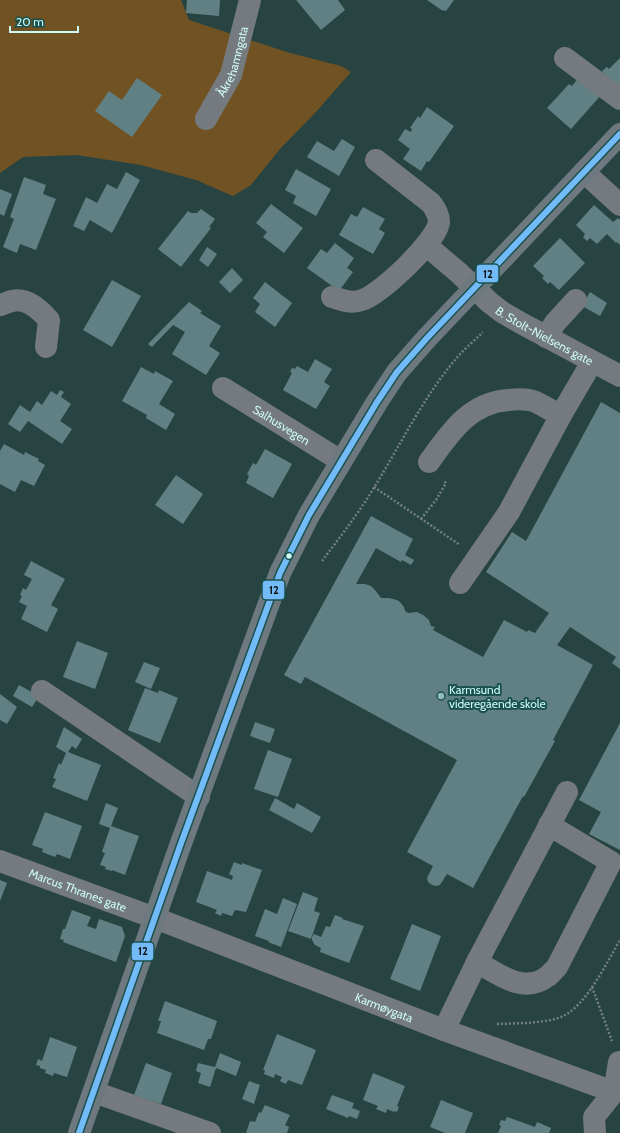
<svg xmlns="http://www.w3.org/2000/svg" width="620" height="1133" viewBox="0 0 620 1133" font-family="Cabin,sans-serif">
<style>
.green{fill:#715222}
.building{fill:#608083}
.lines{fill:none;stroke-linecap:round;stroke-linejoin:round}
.path{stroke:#747f83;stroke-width:2.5;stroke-dasharray:2 2;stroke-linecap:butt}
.minor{stroke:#757a7f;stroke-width:22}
.major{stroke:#6e797f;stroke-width:22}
.bus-1-casing{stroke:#1a514e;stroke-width:9}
.bus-1{stroke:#73baf8;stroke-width:6}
.bus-dot{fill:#cbf9f5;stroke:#1a514e;stroke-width:1.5}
.poi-dot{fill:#92bab7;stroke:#1a514e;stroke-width:1.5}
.labels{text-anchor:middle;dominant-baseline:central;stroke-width:4;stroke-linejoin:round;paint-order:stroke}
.street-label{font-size:12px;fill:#cbf9f5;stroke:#1a514e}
.poi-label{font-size:12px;fill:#cbf9f5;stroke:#1a514e;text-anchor:start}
.line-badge{stroke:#1a514e;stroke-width:1.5}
.pale-badge-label{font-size:11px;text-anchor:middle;font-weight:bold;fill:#111}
</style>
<rect width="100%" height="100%" fill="#274443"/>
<!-- green -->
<polygon class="green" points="0,0 181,0 189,20 290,53 341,66 351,72 315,113 279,150 251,185 233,196 196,180 141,165 76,155 23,157 0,173"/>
<!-- building -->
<g class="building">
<polygon points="187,0 220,0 219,16 186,13"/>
<polygon points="296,0 338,0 345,10 321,30"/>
<polygon points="427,0 454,0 446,11 443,10 443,11"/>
<polygon points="620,58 620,94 602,71 607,67 609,69"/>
<polygon points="579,77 601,95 571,129 547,108 569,84 572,86"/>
<polygon points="137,78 162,95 132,137 95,111 109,91 122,100"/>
<polygon points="427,107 454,126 429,162 427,161 421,171 403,159 410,149 398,140 405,129 411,132 412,129 410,128 418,116 420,118"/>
<polygon points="342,139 355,147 339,176 307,157 317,141 334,151"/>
<polygon points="296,169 331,189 316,216 293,203 296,196 285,190"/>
<polygon points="126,172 140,180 112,233 90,220 84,231 73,226 86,197 97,203 107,184 117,189"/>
<polygon points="24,177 46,185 43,194 56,199 36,250 20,244 17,253 3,247 14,219 10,217"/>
<polygon points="0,189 12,194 4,216 0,214"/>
<polygon points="271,204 303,228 284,253 263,237 267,232 256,223"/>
<polygon points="594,205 613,222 618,218 620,220 620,245 617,242 616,243 607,234 597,244 590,238 587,241 583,237 585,234 576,225"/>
<polygon points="363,207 385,219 379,229 385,233 373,254 339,235 351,214 357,217"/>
<polygon points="201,209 215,219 209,227 211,228 181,267 158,249 188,211 191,213 197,213"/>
<polygon points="560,238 585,263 559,290 550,282 548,284 542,278 544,276 533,266"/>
<polygon points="335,243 354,258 347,268 353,272 339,291 307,268 321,249 327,253"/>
<polygon points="207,247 217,254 208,267 199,260"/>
<polygon points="232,268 243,280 230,293 219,282"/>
<polygon points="112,280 141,296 112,347 83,330"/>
<polygon points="265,282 292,303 275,327 255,312 260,304 253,298"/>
<polygon points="590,292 607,303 600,316 582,306"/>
<polygon points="189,302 202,311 200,313 221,326 209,346 220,353 206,375 172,354 185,332 173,325 152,347 148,344"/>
<polygon points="315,359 332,369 324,382 330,386 316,409 283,390 292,373 290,372 292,368 295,369 297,366 308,372"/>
<polygon points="141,367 154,374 155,371 173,381 159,404 175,414 166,430 146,418 147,415 122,401"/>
<polygon points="60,390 64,392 61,397 71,404 60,421 72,429 62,444 28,421 20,432 8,424 20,405 30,412 37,401 42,405 51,391 57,395"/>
<polygon points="601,402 620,413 620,669 612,663 616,657 570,627 557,645 593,665 553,740 555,741 524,797 523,796 473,888 447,874 440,885 436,886 432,885 428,882 427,878 433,866 407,852 457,760 305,677 301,684 284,675 371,516 413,539 405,555 414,560 411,565 402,560 401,562 376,548 356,584 365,584 371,586 375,590 381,598 389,598 397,600 400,602 404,607 405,611 408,613 417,612 423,615 429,620 431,626 435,627 433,630 483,657 504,620 527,632 528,630 535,633 549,613 486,572 512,532 526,541"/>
<polygon points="4,444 24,455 25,452 39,459 38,461 45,465 34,486 21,480 15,492 0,484 0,451"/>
<polygon points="265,449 292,464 273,498 246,483 249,476 247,474 253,463 256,465"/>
<polygon points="176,475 203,494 183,524 155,505"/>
<polygon points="31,561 65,579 51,605 58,609 47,632 21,619 27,606 19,602 22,596 20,595 23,588 26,590 32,579 24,575"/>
<polygon points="77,641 108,653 95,689 63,677"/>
<polygon points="144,662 160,668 151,689 135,682"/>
<polygon points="19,685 39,696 32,707 13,696"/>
<polygon points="145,688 158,693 159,690 178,698 160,743 128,730"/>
<polygon points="0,694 17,707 7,724 0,720"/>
<polygon points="255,722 275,729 270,743 250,736"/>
<polygon points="620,723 620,850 589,834 601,812 579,800"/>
<polygon points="64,727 82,739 76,749 72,746 68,752 101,765 87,801 52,787 56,779 53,778 59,763 61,765 66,753 56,747"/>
<polygon points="268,750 292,759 278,797 254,789"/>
<polygon points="275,798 294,809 297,803 321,817 312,833 269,810"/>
<polygon points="106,803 118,808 111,826 139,836 125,875 112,870 112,871 105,869 106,867 100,865 105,853 102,852 110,828 99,824"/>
<polygon points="45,812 82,826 70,859 57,854 55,857 42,852 43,849 32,845"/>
<polygon points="234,862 242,865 242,863 262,870 246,912 235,910 232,916 222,913 221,916 215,913 217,910 196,902 207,871 232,880 233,876 229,874"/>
<polygon points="0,880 7,883 0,901"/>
<polygon points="303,892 318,898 314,911 320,913 311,939 288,931"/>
<polygon points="283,898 297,904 281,947 268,942 269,941 255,936 265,909 277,914"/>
<polygon points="72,910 91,917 87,926 96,929 99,919 122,927 125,936 116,962 63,942 64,940 60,939 63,929 65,929"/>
<polygon points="335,915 343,918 342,919 364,926 349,963 320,952 321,948 315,945 312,940 312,937 314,934 321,937 326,926 330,927"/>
<polygon points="412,924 441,936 420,991 390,979"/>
<polygon points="165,1001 217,1021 211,1039 208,1039 204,1050 157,1033 161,1021 158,1021"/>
<polygon points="277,1034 316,1050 302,1085 288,1080 286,1084 280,1081 282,1077 275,1074 274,1078 264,1074 265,1070 263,1070"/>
<polygon points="50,1037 77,1047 67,1077 54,1073 53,1076 45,1073 46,1070 40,1068 40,1066 36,1065 38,1059 42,1061"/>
<polygon points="220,1053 241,1062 236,1076 216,1068 210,1087 198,1083 201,1073 196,1071 198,1063 215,1067"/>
<polygon points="146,1063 172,1073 161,1104 134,1095"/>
<polygon points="373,1073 405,1086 397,1106 399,1107 397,1112 395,1111 394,1112 387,1109 386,1113 376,1109 378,1106 363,1100"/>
<polygon points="249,1081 260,1085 254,1104 242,1099"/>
<polygon points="332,1095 354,1103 352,1108 360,1111 357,1119 349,1116 348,1118 326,1109"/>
<polygon points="441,1100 473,1113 465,1133 445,1133 430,1127"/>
<polygon points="265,1105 290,1115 285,1125 289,1127 287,1133 246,1133 250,1121 255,1122 259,1112 261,1113"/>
<polygon points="507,1117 535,1127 537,1122 551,1128 549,1133 498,1133 501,1126 499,1125 501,1120 505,1121"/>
</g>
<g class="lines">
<!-- path -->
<g class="path">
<polyline points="374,487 460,545"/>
<polyline points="421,519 436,500 446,483 443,480"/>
<path d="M322 561C340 537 359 513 375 486 402 442 426 392 461 353 468 346 476 339 483 332"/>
<polyline points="592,987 612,1041"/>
<path d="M497 1024C517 1023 542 1024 561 1017 585 1008 607 962 620 940"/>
</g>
<!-- minor -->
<g class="minor">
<polyline points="565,58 620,99"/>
<path id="s1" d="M206 119 231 75 250 0"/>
<polyline points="584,172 620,205"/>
<path id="s2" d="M426 245 459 273 489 302 502 312 519 322 620 376"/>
<path d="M332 297C343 300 351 304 362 300 380 295 437 241 439 222 439 214 435 209 431 203L376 160"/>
<path d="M0 305C4 304 8 302 12 301 27 297 40 310 49 320L46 347"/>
<polyline points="546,337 555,323 576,300"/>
<path id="s3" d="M223 388 341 461"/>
<path d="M429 462C450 433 469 403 508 400 517 399 528 399 536 402 544 406 552 411 561 415"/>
<polyline points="460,583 509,512 561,415 592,362"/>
<polyline points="42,691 199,797"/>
<path id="s4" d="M0 861 155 918 444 1030 614 1092"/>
<path d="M477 962C498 974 524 995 548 976 551 974 554 970 557 967L611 862 549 825"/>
<polyline points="444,1030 477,962 567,792"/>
<polyline points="94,1092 210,1133"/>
<polyline points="595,1133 594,1117 614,1092 619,1062 620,1062"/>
</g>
<!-- major -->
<polyline class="major" points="79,1133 180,846 280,573 309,515 377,402 397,372 427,338 620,134"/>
<defs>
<polyline id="bus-1" points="79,1133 180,846 280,573 309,515 377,402 397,372 427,338 620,134"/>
</defs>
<!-- bus-1 casing -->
<use href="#bus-1" class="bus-1-casing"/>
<!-- bus-1 -->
<use href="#bus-1" class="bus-1"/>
</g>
<!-- markers -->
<circle class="bus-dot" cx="289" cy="556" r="3.5"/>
<circle class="poi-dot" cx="441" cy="696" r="4"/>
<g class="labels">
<!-- street labels -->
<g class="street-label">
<text stroke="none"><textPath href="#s1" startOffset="64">Åkrehamngata</textPath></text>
<text stroke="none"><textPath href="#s2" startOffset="150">B. Stolt-Nielsens gate</textPath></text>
<text stroke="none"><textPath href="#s3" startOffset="69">Salhusvegen</textPath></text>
<text stroke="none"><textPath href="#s4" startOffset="83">Marcus Thranes gate</textPath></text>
<text stroke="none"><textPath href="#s4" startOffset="411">Karmøygata</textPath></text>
</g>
<!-- poi labels -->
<g class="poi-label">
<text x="449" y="689">Karmsund<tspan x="449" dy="14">videregående skole</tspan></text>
</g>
</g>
<g class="line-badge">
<rect x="476" y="264" width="23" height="19" rx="4" fill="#73baf8"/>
<rect x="262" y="580" width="23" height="20" rx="4" fill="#73baf8"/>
<rect x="131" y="942" width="23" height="19" rx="4" fill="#73baf8"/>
</g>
<g class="pale-badge-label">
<text x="488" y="278">12</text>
<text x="274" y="594">12</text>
<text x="143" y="955">12</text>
</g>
<!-- scale -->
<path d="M10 26v6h68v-6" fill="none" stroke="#cbf9f5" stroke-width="2"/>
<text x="16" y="26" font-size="12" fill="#cbf9f5" stroke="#1a514e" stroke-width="3" paint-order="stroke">20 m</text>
</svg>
